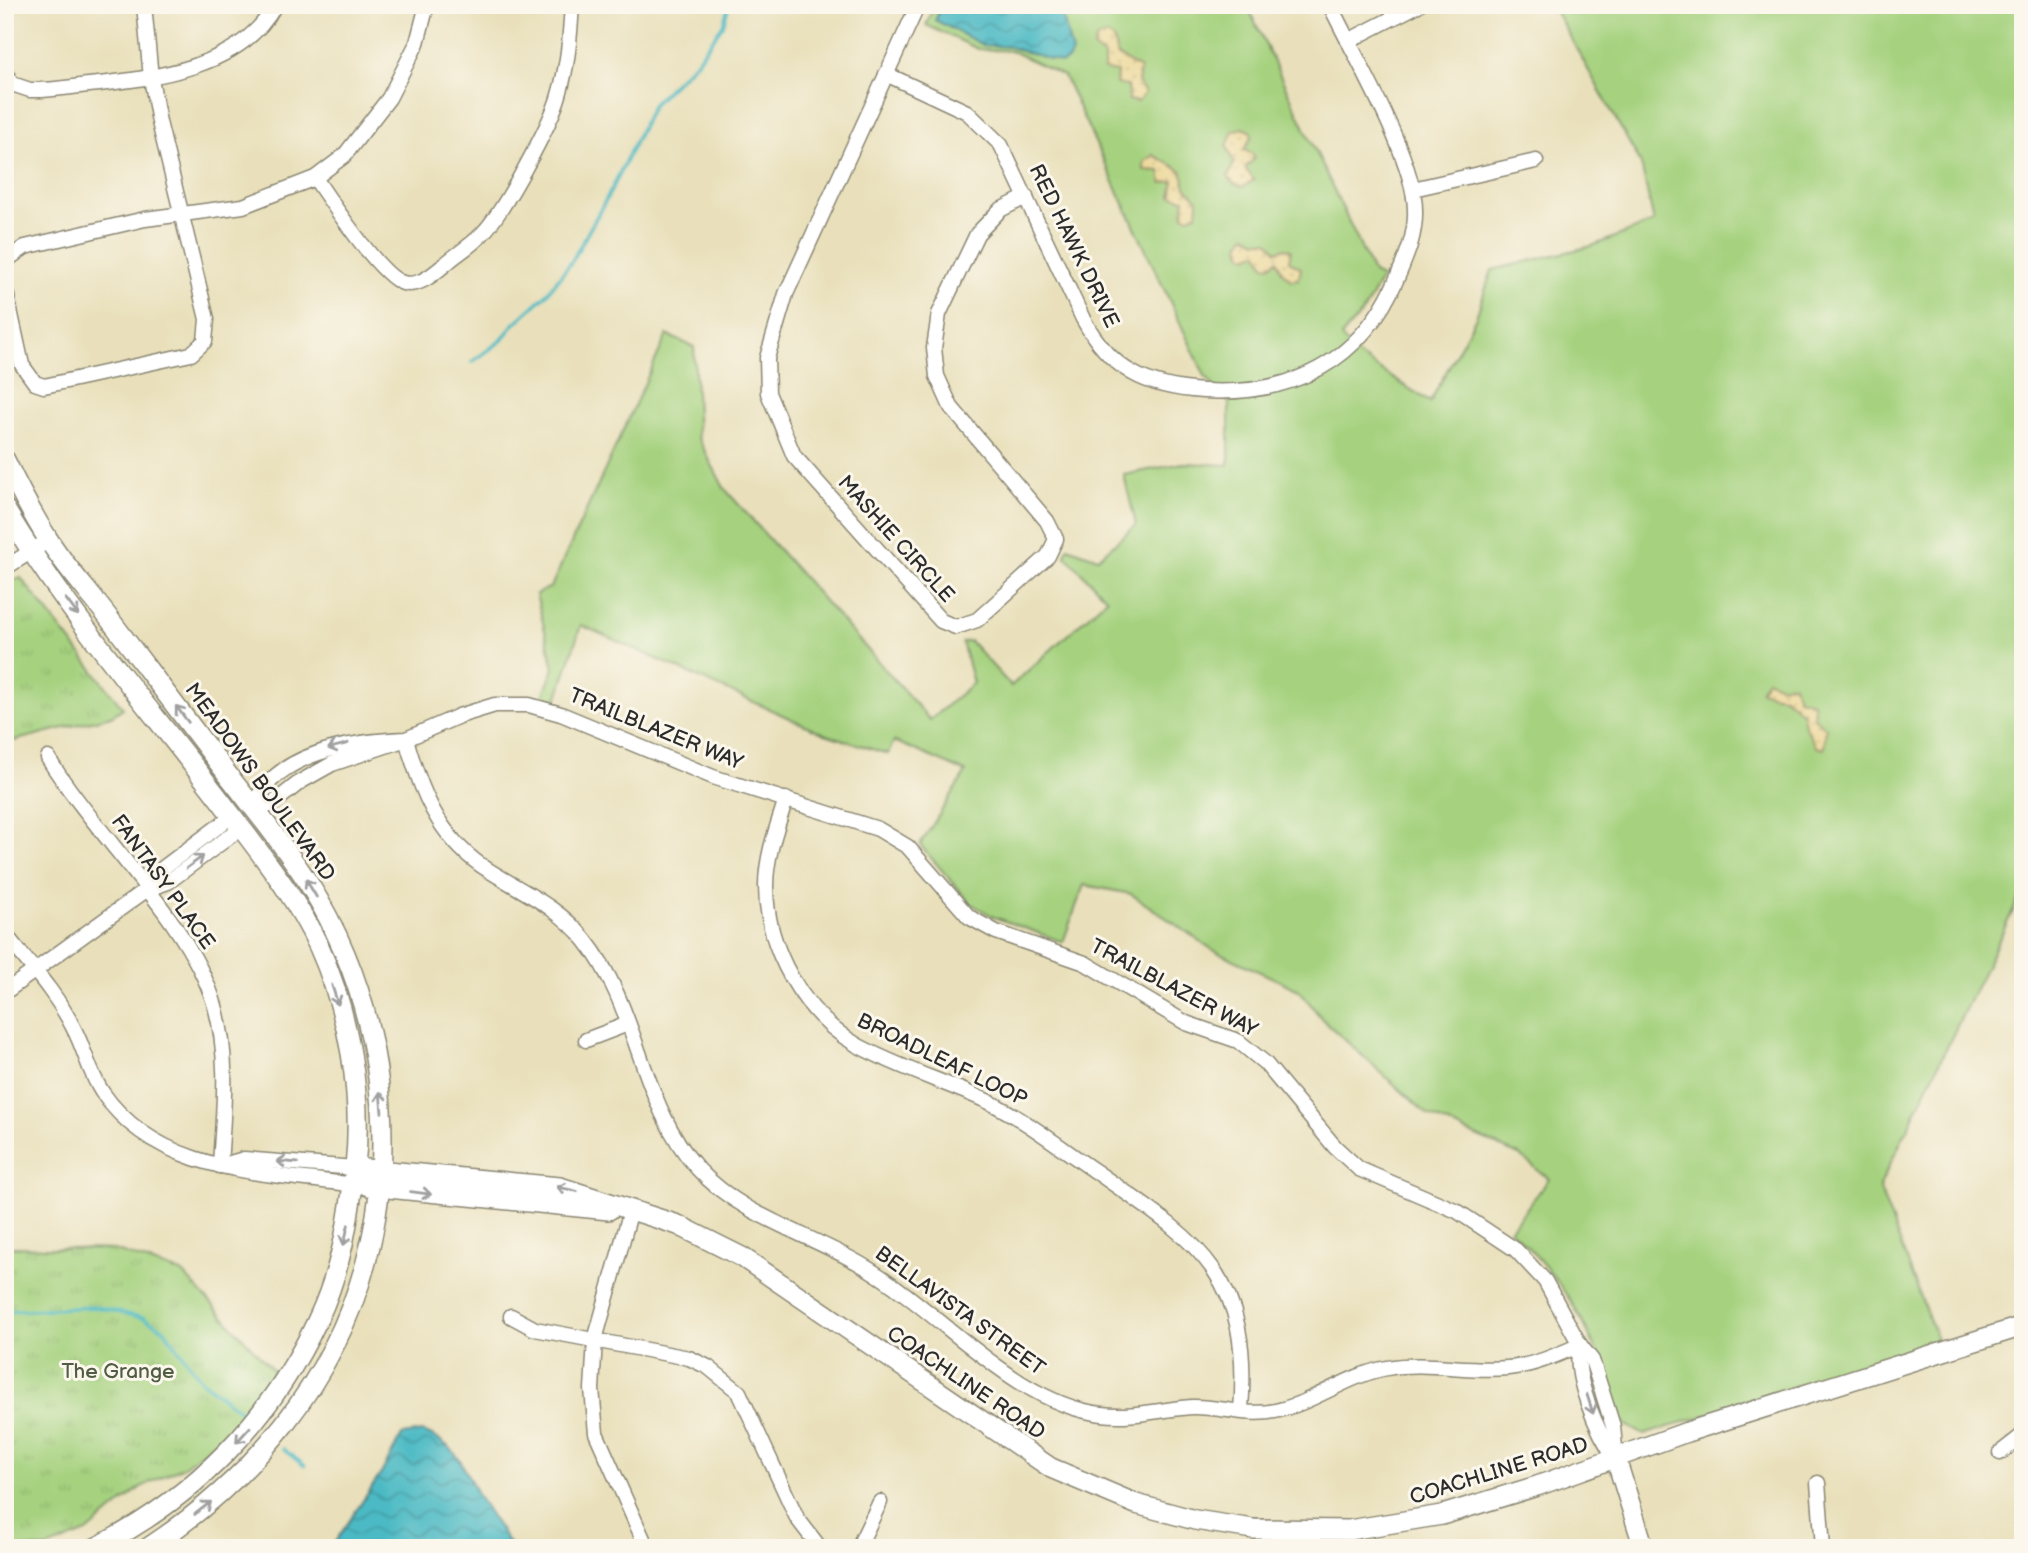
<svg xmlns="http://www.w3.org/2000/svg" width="2028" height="1553" viewBox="0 0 2028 1553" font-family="'Balsamiq Sans',sans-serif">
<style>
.grass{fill:#a6d27f;stroke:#687e55;stroke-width:2}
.sand{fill:url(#sand-dots);stroke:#8c8264;stroke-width:2}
.park{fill:url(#park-tufts);stroke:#687e55;stroke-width:2}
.water{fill:url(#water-waves);stroke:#3c7278;stroke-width:2}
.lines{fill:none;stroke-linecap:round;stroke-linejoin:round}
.stream{stroke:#4cbac4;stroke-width:3.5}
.street-casing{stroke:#8a8673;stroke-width:17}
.secondary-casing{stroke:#8a8673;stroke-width:22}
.street{stroke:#fff;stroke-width:14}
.secondary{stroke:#fff;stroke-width:19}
.oneway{stroke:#a0a0a0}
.labels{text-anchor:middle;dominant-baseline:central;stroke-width:6;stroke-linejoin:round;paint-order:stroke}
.street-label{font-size:21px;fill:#2b2b2b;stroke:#fbf7ec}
.park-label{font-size:21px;fill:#505d44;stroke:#fbf7ec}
</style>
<defs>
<pattern id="sand-dots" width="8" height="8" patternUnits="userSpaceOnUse" patternTransform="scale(1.75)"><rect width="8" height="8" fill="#eeda9e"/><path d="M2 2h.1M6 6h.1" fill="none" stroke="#cb8" stroke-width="1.8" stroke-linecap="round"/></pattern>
<pattern id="park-tufts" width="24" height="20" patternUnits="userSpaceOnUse" patternTransform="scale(1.75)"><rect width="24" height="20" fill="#a6d27f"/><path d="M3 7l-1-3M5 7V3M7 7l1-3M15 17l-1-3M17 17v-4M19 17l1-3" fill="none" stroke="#8fb46e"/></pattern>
<pattern id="water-waves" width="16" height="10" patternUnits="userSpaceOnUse" patternTransform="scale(1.75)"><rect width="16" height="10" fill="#4cbac4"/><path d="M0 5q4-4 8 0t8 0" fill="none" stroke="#3f979f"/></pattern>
</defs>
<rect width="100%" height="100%" fill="#fbf7ec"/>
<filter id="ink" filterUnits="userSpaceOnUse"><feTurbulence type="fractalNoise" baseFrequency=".0143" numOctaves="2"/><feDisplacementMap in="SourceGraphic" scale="14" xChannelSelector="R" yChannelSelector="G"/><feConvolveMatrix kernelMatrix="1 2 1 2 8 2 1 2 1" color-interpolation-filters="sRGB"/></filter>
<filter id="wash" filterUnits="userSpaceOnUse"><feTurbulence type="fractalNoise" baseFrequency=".00686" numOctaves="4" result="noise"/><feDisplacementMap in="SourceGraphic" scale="28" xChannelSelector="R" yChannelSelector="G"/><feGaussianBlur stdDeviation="1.57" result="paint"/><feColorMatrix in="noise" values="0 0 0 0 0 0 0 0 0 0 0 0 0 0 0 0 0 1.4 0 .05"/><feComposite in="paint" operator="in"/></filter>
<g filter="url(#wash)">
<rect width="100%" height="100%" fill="#e9e0bb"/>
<!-- grass -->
<path class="grass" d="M935 5H1247L1373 273 1382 278 1364 310 1341 337 1359 356 1430 402 1476 317 1492 270 1592 246 1654 222 1641 164 1552 5H2023V890L1879 1187 1937 1340 1644 1435 1623 1423C1596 1342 1575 1289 1510 1230L1549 1179 1519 1155 1428 1115 1323 1020 1299 990 1213 950 1131 894 1084 885 1063 942 994 917 970 903 920 845 966 772 894 741 888 754 825 734 581 625 557 700 543 696 554 668 536 594 551 587 667 335 694 347 698 438 724 488 930 720 973 683 962 642 970 641 1011 686 1107 599 1065 555 1068 547 1098 558 1136 525 1124 475 1183 463 1229 465V403L1205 376 1064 76 1012 51 978 49 926 25Z"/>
<!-- sand -->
<g class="sand">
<polygon points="1107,35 1113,39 1117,55 1140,69 1138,83 1145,93 1138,102 1128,100 1128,86 1116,84 1117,72 1104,70 1104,56 1093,48 1097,38"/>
<polygon points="1243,128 1250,131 1252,136 1244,150 1253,154 1254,159 1245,168 1254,180 1243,187 1234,184 1228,177 1234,163 1227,146 1233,131"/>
<polygon points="1153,155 1181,170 1186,187 1198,200 1197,214 1189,217 1183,215 1185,199 1171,196 1174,181 1162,183 1160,171 1144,170 1144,162"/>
<polygon points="1245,235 1257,241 1268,241 1277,251 1285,248 1291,250 1289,261 1301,268 1299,279 1291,280 1282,272 1277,260 1270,266 1264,265 1258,252 1248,257 1243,255 1240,245"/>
<polygon points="1767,679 1780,686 1794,684 1798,698 1813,702 1814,718 1826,728 1824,749 1816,747 1805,726 1803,713 1784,697 1760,691"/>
</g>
<!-- park -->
<g class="park">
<polygon points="21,578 123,708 111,716 5,743 5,582"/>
<polygon points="13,1247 114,1250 183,1273 274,1371 247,1410 219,1440 184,1466 141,1487 87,1532 47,1548 5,1548 5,1249"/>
</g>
<!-- water -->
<g class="water">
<polygon points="942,5 1060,5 1072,53 1069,59 1062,63 1010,47 983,45 935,20"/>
<path d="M423 1432C463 1448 462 1468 481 1501 491 1517 502 1532 512 1548H331L382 1472 402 1435Z"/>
</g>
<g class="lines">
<!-- stream -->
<g class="stream">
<polyline points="472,362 502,340 513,325 545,296 572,261 613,187 653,104 696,62 723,25 729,5"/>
<polyline points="5,1311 96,1307 144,1318 164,1329 201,1380 243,1413"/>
<polyline points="283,1449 305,1466"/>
</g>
</g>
</g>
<g filter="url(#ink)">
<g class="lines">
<defs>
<g id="street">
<polyline points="918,5 786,294 767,358 768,393 794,456 941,621 956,627 977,620 1048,556 1056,539 1047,521 951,407 937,376 934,348 939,314 977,234 1000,210 1026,197"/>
<polyline points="5,8 5,5"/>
<polyline points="1348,41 1418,5"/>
<path d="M5 70 12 84 30 90C49 91 69 87 89 85 153 78 241 69 275 5"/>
<path d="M886 74 967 112 1001 145 1083 319C1111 370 1145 387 1203 391 1293 396 1362 362 1398 276 1407 255 1416 234 1415 210 1415 159 1354 55 1330 5"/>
<path d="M315 178C329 199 381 277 403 283 420 288 437 271 449 261 460 252 473 244 482 234 503 213 551 124 559 95 568 65 570 36 572 5"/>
<polyline points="1413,189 1536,161"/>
<polyline points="5,266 8,259 25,247 145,219 243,206 315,178 344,156 389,98 417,43 427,5"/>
<polyline points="5,287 22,365 35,383 44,386 191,354 205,341 207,319 159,122 151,78 144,5"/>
<polyline points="5,568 49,540"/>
<path d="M406 739C354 741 275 752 253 807L271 805 300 782 332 764 406 739 459 716 495 705H529L561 714 713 777 878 829 908 847 969 917 996 932 1085 963 1186 1023 1238 1041 1265 1063 1335 1147 1359 1169 1457 1211 1516 1250 1545 1281 1580 1345 1592 1360 1613 1426 1616 1459"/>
<path d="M406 739C420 788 437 835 482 866 518 890 557 905 585 940 639 1007 640 1105 698 1169 743 1218 812 1234 867 1268 941 1312 1015 1404 1102 1414 1132 1418 1162 1409 1192 1407 1219 1406 1248 1417 1275 1411 1314 1403 1347 1375 1387 1368 1427 1361 1468 1372 1508 1368 1533 1366 1557 1355 1580 1345"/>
<path d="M48 758C96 836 190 921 215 1006 230 1059 223 1112 220 1166"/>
<path d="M786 799C777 827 766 856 766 886 766 948 803 1014 857 1045 899 1068 946 1082 989 1102 1026 1120 1061 1148 1095 1171 1198 1242 1252 1273 1241 1410"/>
<polyline points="146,890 159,871 232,816"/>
<path d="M5 934C29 964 57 994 74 1029 85 1050 89 1072 102 1092 159 1175 266 1172 354 1185"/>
<polyline points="5,992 146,890 168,882 241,828"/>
<polyline points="586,1040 628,1024"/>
<polyline points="220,1166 244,1159 355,1168"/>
<polyline points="631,1210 595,1340 592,1389 596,1433 647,1548"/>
<polyline points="511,1316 535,1329 689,1358 708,1367 739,1392 797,1518 820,1548"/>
<path d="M1580 1345C1572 1376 1598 1434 1616 1459"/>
<polyline points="2000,1453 2023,1435"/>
<polyline points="1818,1483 1823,1548"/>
<polyline points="858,1548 880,1502"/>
</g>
<g id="secondary">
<path d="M5 460C18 487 32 514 48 539 66 568 91 594 111 621 150 672 189 724 228 775 256 811 285 846 309 884 379 996 400 1134 366 1262 333 1384 252 1479 148 1548"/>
<path d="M5 509C69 617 157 716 233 817 264 858 297 899 319 947 349 1014 363 1094 355 1167 349 1220 341 1270 318 1319 272 1418 194 1499 95 1548"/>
<polyline points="355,1168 560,1187 678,1225 742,1257 1051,1468 1136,1504 1195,1520 1253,1529 1349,1530 1442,1515 1537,1486 1687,1432 2023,1326"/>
<polyline points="368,1186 609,1210"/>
<polyline points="1616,1459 1644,1548"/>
</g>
</defs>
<!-- street casing -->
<use href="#street" class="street-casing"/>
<!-- secondary casing -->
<use href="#secondary" class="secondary-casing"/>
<!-- street -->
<use href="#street" class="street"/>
<!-- secondary -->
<use href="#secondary" class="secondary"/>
</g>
<!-- one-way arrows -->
<defs><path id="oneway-shaft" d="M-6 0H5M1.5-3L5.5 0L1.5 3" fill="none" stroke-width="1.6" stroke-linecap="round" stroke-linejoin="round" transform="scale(1.75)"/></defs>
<g class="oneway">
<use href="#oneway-shaft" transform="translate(72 607) rotate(53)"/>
<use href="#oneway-shaft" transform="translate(182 714) rotate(-127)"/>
<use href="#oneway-shaft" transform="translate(338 746) rotate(165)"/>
<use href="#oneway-shaft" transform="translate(195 862) rotate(-36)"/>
<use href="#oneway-shaft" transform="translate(311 888) rotate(-121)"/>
<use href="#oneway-shaft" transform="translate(335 995) rotate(72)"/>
<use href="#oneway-shaft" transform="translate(381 1102) rotate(-95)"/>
<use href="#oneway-shaft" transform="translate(287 1162) rotate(-175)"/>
<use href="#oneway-shaft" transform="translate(567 1189) rotate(-167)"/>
<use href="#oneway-shaft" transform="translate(421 1193) rotate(7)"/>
<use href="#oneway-shaft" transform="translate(346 1235) rotate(103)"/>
<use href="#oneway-shaft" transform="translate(1590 1404) rotate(72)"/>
<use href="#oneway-shaft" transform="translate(243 1435) rotate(132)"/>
<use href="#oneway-shaft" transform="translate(203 1508) rotate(-38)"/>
</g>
</g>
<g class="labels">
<!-- street labels -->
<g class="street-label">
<text transform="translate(1074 246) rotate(64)">RED HAWK DRIVE</text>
<text transform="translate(896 539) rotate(48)">MASHIE CIRCLE</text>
<text transform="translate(656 729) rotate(22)">TRAILBLAZER WAY</text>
<text transform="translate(260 782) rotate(54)">MEADOWS BOULEVARD</text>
<text transform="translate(163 882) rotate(54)">FANTASY PLACE</text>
<text transform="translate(1174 988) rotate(28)">TRAILBLAZER WAY</text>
<text transform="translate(942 1060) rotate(26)">BROADLEAF LOOP</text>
<text transform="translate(960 1311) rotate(36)">BELLAVISTA STREET</text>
<text transform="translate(966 1383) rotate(34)">COACHLINE ROAD</text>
<text transform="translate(1499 1471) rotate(-17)">COACHLINE ROAD</text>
</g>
<!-- park labels -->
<g class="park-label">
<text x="118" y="1371">The Grange</text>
</g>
</g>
<!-- margin -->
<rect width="2028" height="1553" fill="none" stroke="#fbf7ec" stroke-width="28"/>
</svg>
